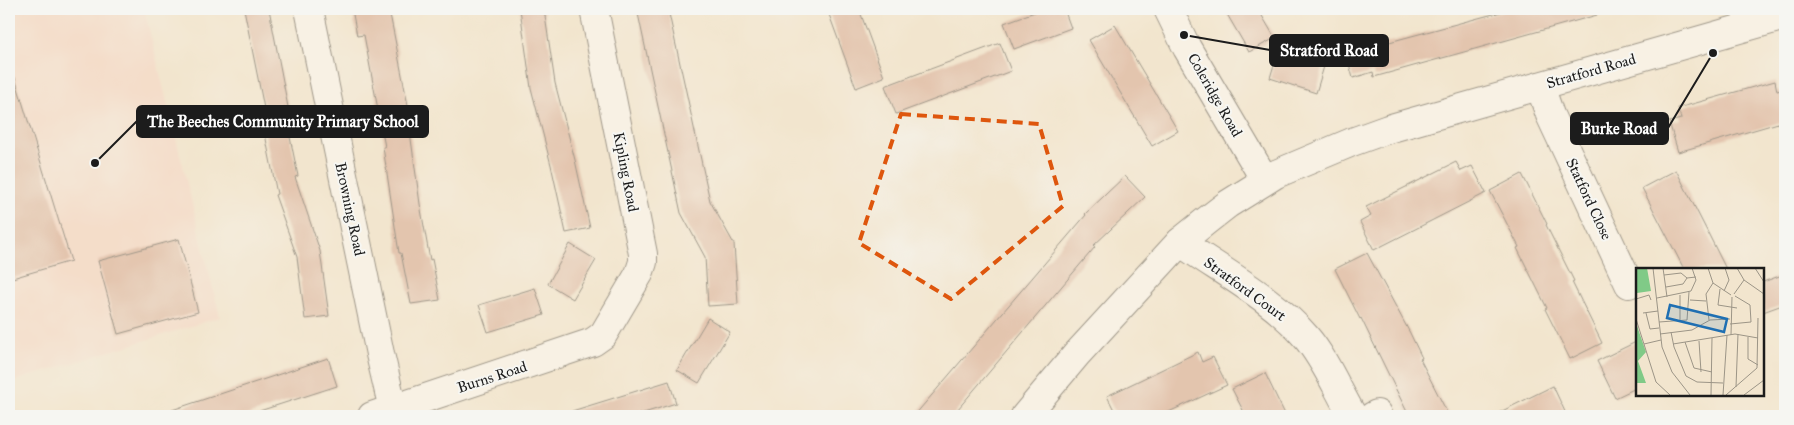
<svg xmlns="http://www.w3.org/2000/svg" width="1794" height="425" viewBox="0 0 1794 425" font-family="'IM FELL Great Primer',serif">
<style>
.built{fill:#f6d2c4}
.building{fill:#d19d88}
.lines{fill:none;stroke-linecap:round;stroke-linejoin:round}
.minor-casing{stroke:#3c3a37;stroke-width:30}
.minor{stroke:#fff;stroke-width:28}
.marked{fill:none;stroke:#de560d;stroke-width:4;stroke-dasharray:10 6;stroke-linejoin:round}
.labels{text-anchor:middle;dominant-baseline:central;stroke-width:4;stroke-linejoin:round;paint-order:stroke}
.street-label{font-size:15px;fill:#1c1c1c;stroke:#f6f6f2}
.inset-road{fill:none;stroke:#9c9587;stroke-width:1}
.view{fill:#1f6fb2;fill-opacity:0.15;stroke:#1f6fb2;stroke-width:2.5}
.inset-edge{fill:none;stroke:#1c1c1c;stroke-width:2.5}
.leader{fill:none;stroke:#1c1c1c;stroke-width:2}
.callout-dot{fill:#1c1c1c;stroke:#f6f6f2;stroke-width:2}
.callout{fill:#1c1c1c;stroke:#1c1c1c;stroke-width:2}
.callout-label{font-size:16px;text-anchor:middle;font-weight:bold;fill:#fff}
</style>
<rect width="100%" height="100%" fill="#f6f6f2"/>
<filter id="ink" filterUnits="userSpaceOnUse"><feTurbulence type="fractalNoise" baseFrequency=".02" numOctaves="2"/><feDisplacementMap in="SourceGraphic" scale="10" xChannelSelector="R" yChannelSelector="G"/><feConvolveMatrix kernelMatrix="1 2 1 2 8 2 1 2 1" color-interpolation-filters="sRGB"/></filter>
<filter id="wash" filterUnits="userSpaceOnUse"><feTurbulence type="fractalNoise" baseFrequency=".0096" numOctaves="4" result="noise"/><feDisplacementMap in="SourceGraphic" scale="20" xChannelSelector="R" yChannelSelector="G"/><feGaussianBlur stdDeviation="1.12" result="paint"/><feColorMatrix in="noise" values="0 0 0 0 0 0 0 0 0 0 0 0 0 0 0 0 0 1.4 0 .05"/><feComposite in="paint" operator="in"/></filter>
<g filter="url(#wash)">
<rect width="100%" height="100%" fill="#f2e5ce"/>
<!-- built -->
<polygon class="built" points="9,9 144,9 220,317 9,383"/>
<g id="blocks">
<!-- building -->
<g class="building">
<polygon points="244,9 269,9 288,107 284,108 298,176 295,177 320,251 329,316 305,319 297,257 275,195 277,194 263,124 267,123"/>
<polygon points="352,9 389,9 413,131 410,132 420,204 430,260 432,259 440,300 411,304 401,253 399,253 383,147 385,147 364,35 357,36"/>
<polygon points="520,9 544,9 555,83 575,160 590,228 566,233 551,165 531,88"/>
<polygon points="637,9 668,9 710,201 734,244 738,304 708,306 705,257 681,213"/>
<polygon points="827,9 859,9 884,77 856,88"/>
<polygon points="1043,9 1064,9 1071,28 1014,49 1004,23"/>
<polygon points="1224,9 1258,9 1275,38 1249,52"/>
<polygon points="1512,9 1596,9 1597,15 1374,77 1373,72 1353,78 1347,57 1368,52 1367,48"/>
<polygon points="1115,25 1178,131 1152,146 1089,40"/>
<polygon points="1000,43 1011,71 896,114 885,86"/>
<polygon points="1279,48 1325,63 1316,93 1270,78"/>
<polygon points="14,75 71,261 9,279 9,76"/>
<polygon points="1775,81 1777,91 1785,89 1785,121 1678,152 1669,122 1681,119 1678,108"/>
<polygon points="1456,162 1461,171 1472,166 1486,193 1374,250 1360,222 1371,216 1366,207"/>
<polygon points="1676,170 1707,231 1726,269 1684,269 1667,236 1642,188"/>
<polygon points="1522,174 1547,224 1546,225 1574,281 1572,282 1602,343 1570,359 1545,309 1547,308 1517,248 1519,247 1490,191"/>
<polygon points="1125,176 1145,197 1093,246 1095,247 952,416 914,416 1086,215 1085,214"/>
<polygon points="179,239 198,312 118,334 98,261"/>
<polygon points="570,244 596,260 573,299 548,284"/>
<polygon points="1367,253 1410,333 1422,358 1420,359 1449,416 1409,416 1361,318 1360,319 1335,269"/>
<polygon points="1785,274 1785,304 1763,312 1763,282"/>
<polygon points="535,288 544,315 488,332 479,305"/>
<polygon points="708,318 730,332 699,383 677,370"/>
<polygon points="1638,341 1638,387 1615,398 1597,361"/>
<polygon points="1198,352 1202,362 1213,357 1227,385 1160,416 1117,416 1107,396"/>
<polygon points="328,358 337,386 244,416 167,416 166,412"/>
<polygon points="1265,373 1277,398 1286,416 1246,416 1232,389"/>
<polygon points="669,381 676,403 634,416 573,416 572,411"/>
<polygon points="1553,386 1567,416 1492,416"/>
</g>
</g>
</g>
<g filter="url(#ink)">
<use href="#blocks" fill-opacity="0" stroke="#3c3a37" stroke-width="1"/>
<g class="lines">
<defs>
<g id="minor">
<polyline points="309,9 380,354 393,409"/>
<polyline points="1168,9 1187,48 1265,180"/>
<polyline points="1540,86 1550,115 1629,284"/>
<path d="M1180 242C1221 271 1274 299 1306 337 1325 359 1338 391 1353 416"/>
<polyline points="372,416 593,342 603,335 639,274 643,262 643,254 594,9"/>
<polyline points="1025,416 1077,354 1180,242 1206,221 1228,204 1276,174 1352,142 1388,129 1785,16"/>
<polyline points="1373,416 1377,414"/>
</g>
</defs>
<!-- minor casing -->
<use href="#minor" class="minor-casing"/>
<!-- minor -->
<use href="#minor" class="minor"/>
</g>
</g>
<!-- marked area -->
<path d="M0 0H1794V425H0ZM901 114 1039 124 1063 206 951 299 859 243Z" fill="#f2e5ce" fill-opacity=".55" fill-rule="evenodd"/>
<path class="marked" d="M901 114 1039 124 1063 206 951 299 859 243Z"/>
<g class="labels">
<!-- street labels -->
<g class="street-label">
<text transform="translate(1591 71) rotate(-16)">Stratford Road</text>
<text transform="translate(1215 95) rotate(60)">Coleridge Road</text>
<text transform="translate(626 172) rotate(79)">Kipling Road</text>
<text transform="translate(1589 199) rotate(65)">Statford Close</text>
<text transform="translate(350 209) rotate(78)">Browning Road</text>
<text transform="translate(1245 289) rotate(36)">Stratford Court</text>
<text transform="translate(492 377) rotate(-18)">Burns Road</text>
</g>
</g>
<!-- overview -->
<g transform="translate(1636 268)">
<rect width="128" height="128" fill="#f2e5ce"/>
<path d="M0 0H11L15 23 1 25ZM0 55 10 84 2 93 10 115H0Z" fill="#80ca87"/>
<path class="inset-road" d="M17 0 26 79 36 104 54 127M27 0 31 29M72 0 77 15 95 27M101 0 108 12 128 26M119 0 128 14M28 7 45 5 51 10M30 19 47 16 51 10 60 9M84 21 82 37 101 40M88 23 93 12 89 0M98 26 108 12M21 30 55 23 60 12 56 0M0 31 13 27 15 32M54 32 70 33M7 45 22 43M10 45 14 61 23 60M0 51 20 114 34 127M73 52 70 26 77 15M44 53V27M23 54 51 52 53 24M94 56 115 54 114 37 99 28M35 64 38 79 50 108 61 114 87 115M24 66 56 62 74 52 94 51M95 67 96 29M112 69V91L122 97M63 73 65 104M49 74 58 100 76 104M8 76 25 72M37 76 99 66 122 70M100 119 102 66M75 127 76 70M87 127 91 67M90 127 121 100 122 50M108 127 128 112"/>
<path class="view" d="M34 37 91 51 88 64 31 50Z"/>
<rect width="128" height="128" class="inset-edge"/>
</g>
<!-- callouts -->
<path class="leader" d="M1184 35L1270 50M95 163L137 121M1713 53L1668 128"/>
<g class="callout-dot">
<circle cx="1184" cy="35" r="5"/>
<circle cx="95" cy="163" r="5"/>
<circle cx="1713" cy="53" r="5"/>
</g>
<g class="callout">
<rect x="1270" y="35" width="118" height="31" rx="5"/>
<rect x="137" y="106" width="291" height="31" rx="5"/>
<rect x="1571" y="113" width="97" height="31" rx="5"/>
</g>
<g class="callout-label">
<text x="1329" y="56">Stratford Road</text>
<text x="283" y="127">The Beeches Community Primary School</text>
<text x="1619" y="134">Burke Road</text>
</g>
<!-- margin -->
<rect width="1794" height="425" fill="none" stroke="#f6f6f2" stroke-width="30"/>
</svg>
